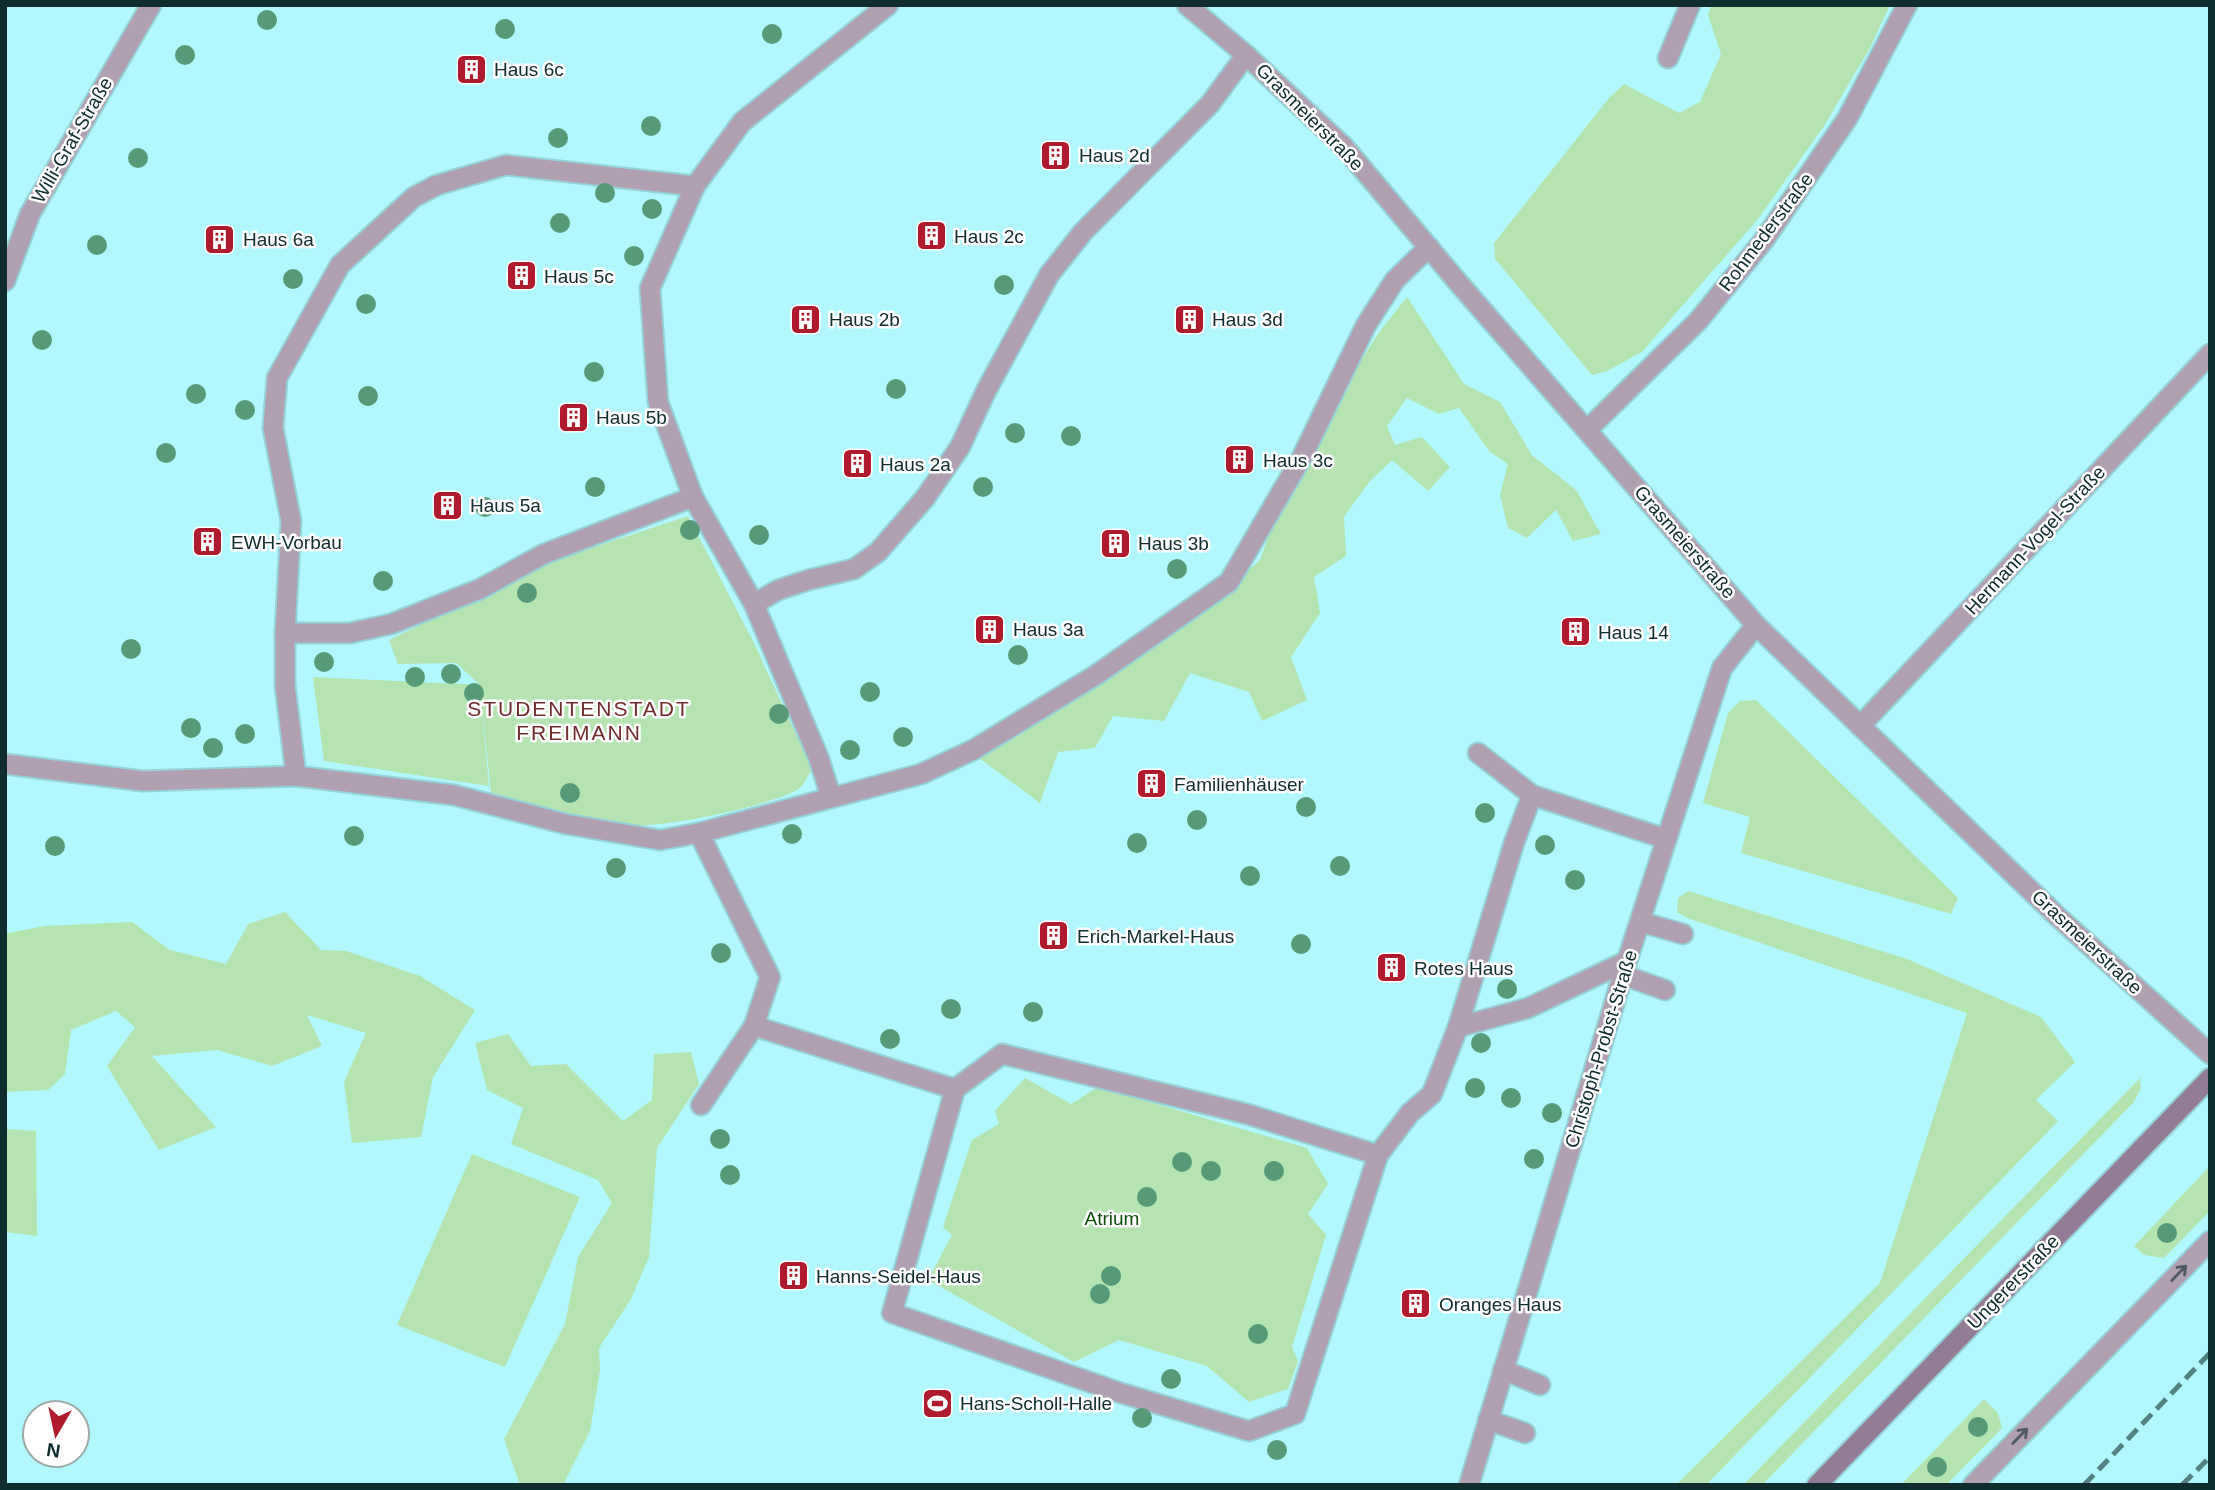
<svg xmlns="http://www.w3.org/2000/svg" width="2215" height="1490" viewBox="0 0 2215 1490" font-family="Helvetica,sans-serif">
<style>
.green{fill:#b5e4b0}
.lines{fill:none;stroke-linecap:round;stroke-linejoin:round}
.service-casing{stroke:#95d2d8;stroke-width:23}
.minor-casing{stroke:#95d2d8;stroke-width:23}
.secondary-casing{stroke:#95d2d8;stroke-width:23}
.service{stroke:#b0a0b2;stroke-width:19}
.minor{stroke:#b0a0b2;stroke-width:19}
.secondary{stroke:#937c96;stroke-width:19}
.rail{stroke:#538184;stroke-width:5;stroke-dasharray:14 7;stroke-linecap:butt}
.tree{fill:#589a78}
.oneway{stroke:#4f5a63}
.labels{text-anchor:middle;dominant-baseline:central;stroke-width:5;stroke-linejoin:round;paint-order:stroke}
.poi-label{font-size:19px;fill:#0f2c2e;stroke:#fff;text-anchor:start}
.street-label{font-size:19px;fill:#0f2c2e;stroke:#fff}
.park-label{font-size:19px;fill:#0f4e0b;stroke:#fff}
.neighbourhood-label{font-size:21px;letter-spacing:2px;fill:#732c2d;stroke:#fff}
</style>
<rect width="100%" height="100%" fill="#b2f7fd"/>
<!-- green -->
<g class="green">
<polygon points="1711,5 1890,5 1870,48 1824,126 1758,219 1642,352 1607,371 1592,375 1495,259 1494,243 1609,98 1624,84 1679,113 1700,102 1721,54 1708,15"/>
<polygon points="1407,297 1464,384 1500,402 1532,455 1576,490 1601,534 1573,541 1556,510 1527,538 1508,528 1500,495 1508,464 1490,452 1459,408 1439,414 1407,398 1387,426 1395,445 1422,437 1450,467 1428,491 1392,460 1370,481 1344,517 1346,556 1314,577 1320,613 1291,657 1307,700 1262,721 1249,692 1190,673 1164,721 1113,716 1095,748 1058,752 1040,803 979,758 1023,727 1208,606 1260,560 1277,513 1301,479 1356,368 1380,331"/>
<path d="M688 516 754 643 812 769C808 775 803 787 797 790 768 806 666 828 633 825 585 822 538 805 491 793L480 688 489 786 324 761 313 677 480 685 456 663 398 664 389 640 552 561Z"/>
<polygon points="1756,700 1958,898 1951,914 1741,853 1750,817 1703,803 1728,713 1740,701"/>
<polygon points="1688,891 1907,959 2041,1017 2075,1062 2036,1100 2058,1121 1706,1485 1676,1485 1880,1283 1967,1013 1687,918 1677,912 1678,898"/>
<polygon points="285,912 321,950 346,951 420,976 475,1010 433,1077 421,1137 352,1143 344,1082 366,1033 307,1015 322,1046 272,1066 217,1050 152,1056 216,1127 159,1150 107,1066 135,1027 116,1011 71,1030 65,1074 48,1090 5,1092 5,934 44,926 132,922 170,950 226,964 248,924"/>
<polygon points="508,1034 531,1066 566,1064 623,1121 652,1100 654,1054 691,1052 699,1084 657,1148 649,1257 631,1299 599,1348 600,1370 590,1431 563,1485 520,1485 504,1439 565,1324 578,1257 612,1203 598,1180 511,1144 523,1108 487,1090 475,1043"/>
<polygon points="1025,1078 1071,1104 1098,1087 1307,1148 1328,1184 1308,1214 1326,1235 1292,1347 1298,1361 1288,1389 1249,1402 1207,1366 1119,1340 1074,1362 928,1280 952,1235 943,1227 972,1140 999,1124 995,1111"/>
<polygon points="2140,1078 2141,1088 2134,1102 1762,1485 1743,1485"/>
<polygon points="5,1129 36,1131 37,1236 5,1232"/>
<polygon points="472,1154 580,1197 505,1367 397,1325"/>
<polygon points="2210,1166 2210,1211 2164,1258 2144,1255 2134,1246"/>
<polygon points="1984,1399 1998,1413 2002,1428 1946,1485 1901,1485"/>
</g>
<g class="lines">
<defs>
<g id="service">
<polyline points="754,604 778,590 808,580 854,569 878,552 925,498 960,447 986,391 1049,275 1083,232 1210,104 1246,55"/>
<polyline points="285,633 350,633 391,624 480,589 544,554 693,497"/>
<polyline points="1478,753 1532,795 1666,839"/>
<polyline points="5,764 143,781 296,776 454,795 566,824 660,840 699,833 921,774 973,750 1096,675 1229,582 1302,457 1366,325 1395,280 1429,247"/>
<polyline points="296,776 285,685 285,633 291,521 273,428 277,378 340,265 414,197 437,185 506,165 695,186"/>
<polyline points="831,797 819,759 754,604 693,497 658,402 650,288 695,186 742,122 888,5"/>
<polyline points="699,833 770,977 754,1026 701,1105"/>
<polyline points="1641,922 1683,934"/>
<polyline points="1623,975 1665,990"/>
<polyline points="754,1026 955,1089"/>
<polyline points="1458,1027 1514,843 1532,795"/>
<polyline points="1378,1155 1247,1114 1002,1054 955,1089 892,1313 1121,1393 1249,1431 1295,1414 1378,1155 1410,1113 1432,1094 1458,1027 1528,1008 1627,961"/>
<polyline points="1503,1370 1540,1385"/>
<polyline points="1488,1420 1525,1433"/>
<polyline points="1973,1485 2210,1241"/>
</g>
<g id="minor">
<polyline points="1187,5 1246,55 1345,148 1456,280 1756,625 2057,916 2210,1054"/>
<polyline points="1668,58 1690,5"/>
<polyline points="5,281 30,214 151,5"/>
<polyline points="1587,430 1698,321 1764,240 1847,119 1907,5"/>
<polyline points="1860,726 2210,354"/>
<polyline points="1469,1485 1627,961 1722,668 1756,625"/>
</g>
<polyline id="secondary" points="1817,1485 2210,1078"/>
</defs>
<!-- service casing -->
<use href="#service" class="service-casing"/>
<!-- minor casing -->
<use href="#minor" class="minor-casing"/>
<!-- secondary casing -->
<use href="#secondary" class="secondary-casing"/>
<!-- service -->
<use href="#service" class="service"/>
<!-- minor -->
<use href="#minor" class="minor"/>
<!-- secondary -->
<use href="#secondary" class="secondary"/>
<!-- rail -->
<g class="rail">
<polyline points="2084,1485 2210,1353"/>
<polyline points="2182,1485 2210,1457"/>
</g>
</g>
<!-- trees -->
<g class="tree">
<circle cx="267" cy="20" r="10"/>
<circle cx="505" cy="29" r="10"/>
<circle cx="772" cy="34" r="10"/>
<circle cx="185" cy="55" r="10"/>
<circle cx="651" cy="126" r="10"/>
<circle cx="558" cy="138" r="10"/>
<circle cx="138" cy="158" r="10"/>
<circle cx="605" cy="193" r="10"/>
<circle cx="652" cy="209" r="10"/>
<circle cx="560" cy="223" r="10"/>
<circle cx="97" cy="245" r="10"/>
<circle cx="634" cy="256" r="10"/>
<circle cx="293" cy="279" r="10"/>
<circle cx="1004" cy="285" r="10"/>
<circle cx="366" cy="304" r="10"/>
<circle cx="42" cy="340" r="10"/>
<circle cx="594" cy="372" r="10"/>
<circle cx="896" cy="389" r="10"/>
<circle cx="196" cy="394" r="10"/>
<circle cx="368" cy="396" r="10"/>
<circle cx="245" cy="410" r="10"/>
<circle cx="1015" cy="433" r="10"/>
<circle cx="1071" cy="436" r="10"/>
<circle cx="166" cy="453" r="10"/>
<circle cx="595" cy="487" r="10"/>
<circle cx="983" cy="487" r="10"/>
<circle cx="485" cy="507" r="10"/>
<circle cx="690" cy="530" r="10"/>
<circle cx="759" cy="535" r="10"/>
<circle cx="1177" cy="569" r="10"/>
<circle cx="383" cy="581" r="10"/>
<circle cx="527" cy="593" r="10"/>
<circle cx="131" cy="649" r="10"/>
<circle cx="1018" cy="655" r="10"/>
<circle cx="324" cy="662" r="10"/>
<circle cx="451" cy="674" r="10"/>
<circle cx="415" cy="677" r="10"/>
<circle cx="870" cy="692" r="10"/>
<circle cx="474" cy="693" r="10"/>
<circle cx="779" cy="714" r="10"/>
<circle cx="191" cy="728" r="10"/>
<circle cx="245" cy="734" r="10"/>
<circle cx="903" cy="737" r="10"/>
<circle cx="213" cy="748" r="10"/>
<circle cx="850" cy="750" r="10"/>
<circle cx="570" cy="793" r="10"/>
<circle cx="1306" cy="807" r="10"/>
<circle cx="1485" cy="813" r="10"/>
<circle cx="1197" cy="820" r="10"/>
<circle cx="792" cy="834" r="10"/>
<circle cx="354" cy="836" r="10"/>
<circle cx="1137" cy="843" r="10"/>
<circle cx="1545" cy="845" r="10"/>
<circle cx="55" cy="846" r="10"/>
<circle cx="1340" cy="866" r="10"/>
<circle cx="616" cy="868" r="10"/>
<circle cx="1250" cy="876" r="10"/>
<circle cx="1575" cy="880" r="10"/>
<circle cx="1301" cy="944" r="10"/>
<circle cx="721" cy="953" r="10"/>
<circle cx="1507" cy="989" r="10"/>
<circle cx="951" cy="1009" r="10"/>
<circle cx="1033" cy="1012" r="10"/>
<circle cx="890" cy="1039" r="10"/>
<circle cx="1481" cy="1043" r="10"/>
<circle cx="1475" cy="1088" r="10"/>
<circle cx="1511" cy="1098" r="10"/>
<circle cx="1552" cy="1113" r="10"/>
<circle cx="720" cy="1139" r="10"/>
<circle cx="1534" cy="1159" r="10"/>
<circle cx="1182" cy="1162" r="10"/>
<circle cx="1211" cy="1171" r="10"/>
<circle cx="1274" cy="1171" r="10"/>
<circle cx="730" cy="1175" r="10"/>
<circle cx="1147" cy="1197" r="10"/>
<circle cx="2167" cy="1233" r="10"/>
<circle cx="1111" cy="1276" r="10"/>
<circle cx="1100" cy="1294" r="10"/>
<circle cx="1258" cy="1334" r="10"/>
<circle cx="1171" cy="1379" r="10"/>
<circle cx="1142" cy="1418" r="10"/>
<circle cx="1978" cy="1427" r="10"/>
<circle cx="1277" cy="1450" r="10"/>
<circle cx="1937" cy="1467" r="10"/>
</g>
<!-- one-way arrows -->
<defs><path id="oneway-shaft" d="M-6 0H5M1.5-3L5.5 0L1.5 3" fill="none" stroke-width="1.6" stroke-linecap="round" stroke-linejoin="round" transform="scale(1.75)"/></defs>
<g class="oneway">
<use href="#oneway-shaft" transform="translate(2179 1273) rotate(-46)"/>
<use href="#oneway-shaft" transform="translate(2020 1436) rotate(-46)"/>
</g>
<!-- icons -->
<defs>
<symbol id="building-square" viewBox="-11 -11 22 22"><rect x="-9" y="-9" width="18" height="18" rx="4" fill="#af1b2c" stroke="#fff"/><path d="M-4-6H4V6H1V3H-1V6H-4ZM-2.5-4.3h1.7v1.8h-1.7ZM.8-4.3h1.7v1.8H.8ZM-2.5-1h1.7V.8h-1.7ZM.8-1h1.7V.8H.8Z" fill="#fff"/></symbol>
<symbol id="stadium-square" viewBox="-11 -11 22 22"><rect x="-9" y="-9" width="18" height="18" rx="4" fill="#af1b2c" stroke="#fff"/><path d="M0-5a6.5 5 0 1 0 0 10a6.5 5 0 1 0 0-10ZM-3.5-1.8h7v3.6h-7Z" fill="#fff"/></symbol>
</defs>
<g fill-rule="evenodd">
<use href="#building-square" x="454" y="52" width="35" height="35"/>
<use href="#building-square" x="1038" y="138" width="35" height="35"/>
<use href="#building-square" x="914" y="218" width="35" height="35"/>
<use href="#building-square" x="202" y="222" width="35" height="35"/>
<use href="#building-square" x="504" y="258" width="35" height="35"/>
<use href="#building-square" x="788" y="302" width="35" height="35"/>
<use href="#building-square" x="1172" y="302" width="35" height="35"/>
<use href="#building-square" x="556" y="400" width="35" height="35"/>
<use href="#building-square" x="1222" y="442" width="35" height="35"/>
<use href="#building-square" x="840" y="446" width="35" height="35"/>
<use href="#building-square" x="430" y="488" width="35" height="35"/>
<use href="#building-square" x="190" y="524" width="35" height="35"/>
<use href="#building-square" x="1098" y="526" width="35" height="35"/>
<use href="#building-square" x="972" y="612" width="35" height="35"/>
<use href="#building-square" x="1558" y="614" width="35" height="35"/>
<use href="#building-square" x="1134" y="766" width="35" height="35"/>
<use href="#building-square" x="1036" y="918" width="35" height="35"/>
<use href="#building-square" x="1374" y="950" width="35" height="35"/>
<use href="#building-square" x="776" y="1258" width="35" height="35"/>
<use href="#building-square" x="1398" y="1286" width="35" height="35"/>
<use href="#stadium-square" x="920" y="1386" width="35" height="35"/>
</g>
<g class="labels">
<!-- poi labels -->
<g class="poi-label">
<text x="494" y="69">Haus 6c</text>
<text x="1079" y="155">Haus 2d</text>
<text x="954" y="236">Haus 2c</text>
<text x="243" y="239">Haus 6a</text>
<text x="544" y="276">Haus 5c</text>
<text x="829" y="319">Haus 2b</text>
<text x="1212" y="319">Haus 3d</text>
<text x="596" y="417">Haus 5b</text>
<text x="1263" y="460">Haus 3c</text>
<text x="880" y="464">Haus 2a</text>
<text x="470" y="505">Haus 5a</text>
<text x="231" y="542">EWH-Vorbau</text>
<text x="1138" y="543">Haus 3b</text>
<text x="1013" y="629">Haus 3a</text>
<text x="1598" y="632">Haus 14</text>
<text x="1174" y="784">Familienhäuser</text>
<text x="1077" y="936">Erich-Markel-Haus</text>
<text x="1414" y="968">Rotes Haus</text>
<text x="816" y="1276">Hanns-Seidel-Haus</text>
<text x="1439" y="1304">Oranges Haus</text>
<text x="960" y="1403">Hans-Scholl-Halle</text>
</g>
<!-- street labels -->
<g class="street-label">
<text transform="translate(1310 117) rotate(45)">Grasmeierstraße</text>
<text transform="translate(72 140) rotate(-60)">Willi-Graf-Straße</text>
<text transform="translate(1766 232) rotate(-53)">Rohmederstraße</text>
<text transform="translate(2035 540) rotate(-47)">Hermann-Vogel-Straße</text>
<text transform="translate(1685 542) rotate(49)">Grasmeierstraße</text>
<text transform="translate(2087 942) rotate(43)">Grasmeierstraße</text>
<text transform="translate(1601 1049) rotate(-73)">Christoph-Probst-Straße</text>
<text transform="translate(2013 1282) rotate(-46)">Ungererstraße</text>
</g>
<!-- park labels -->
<g class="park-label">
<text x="1112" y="1218">Atrium</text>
</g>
<!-- neighbourhood labels -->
<g class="neighbourhood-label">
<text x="579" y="708">STUDENTENSTADT<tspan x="579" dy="24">FREIMANN</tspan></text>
</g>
</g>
<!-- border -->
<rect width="2215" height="1490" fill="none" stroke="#0f2c2e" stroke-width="14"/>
<!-- north arrow -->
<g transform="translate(56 1434) rotate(189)"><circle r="33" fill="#ffffff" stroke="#9fabab" stroke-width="2"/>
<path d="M0-5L12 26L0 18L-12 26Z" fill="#af1b2c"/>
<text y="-10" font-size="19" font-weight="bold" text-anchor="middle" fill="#0f2c2e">N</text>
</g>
</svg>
